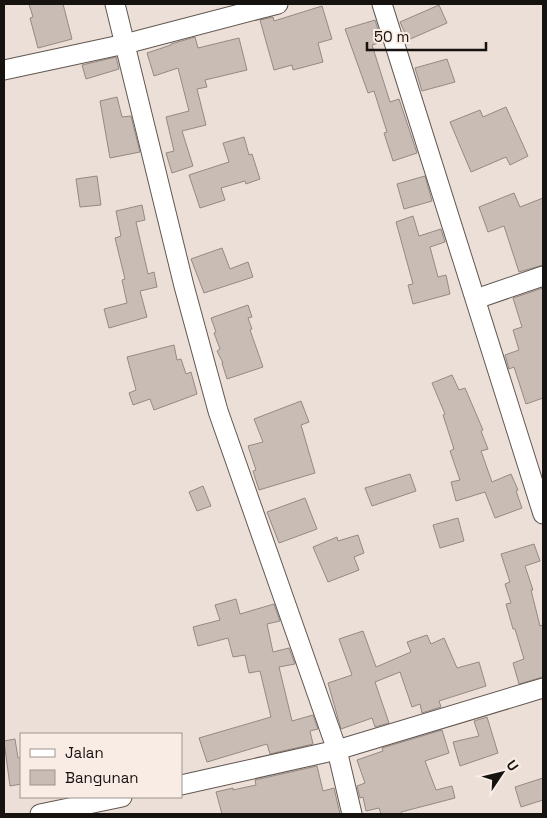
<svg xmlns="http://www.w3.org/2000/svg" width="547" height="818" viewBox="0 0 547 818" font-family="'Space Grotesk',sans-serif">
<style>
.building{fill:#c8bcb4;stroke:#958a83}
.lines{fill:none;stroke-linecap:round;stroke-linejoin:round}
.minor-casing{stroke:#625751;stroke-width:21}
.minor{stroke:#fff;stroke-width:19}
</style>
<rect width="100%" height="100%" fill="#ebdfd7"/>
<!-- building -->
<g class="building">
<polygon points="29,4 63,4 72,39 38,48 30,18 33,17"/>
<polygon points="439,5 447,23 408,40 400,22"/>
<polygon points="322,6 332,39 318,43 323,62 293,70 292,65 274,70 260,20 273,17 274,21"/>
<polygon points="375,20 382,42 372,45 390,102 399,99 417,153 393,161 384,133 387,132 374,91 368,93 345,29"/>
<polygon points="195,37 198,48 239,38 247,70 205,80 207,87 197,89 206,125 182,131 193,166 172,173 166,153 174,151 166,117 189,111 178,68 154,76 147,53 171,45 171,44"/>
<polygon points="116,57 119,69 86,79 82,65"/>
<polygon points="447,59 455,82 422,91 415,68"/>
<polygon points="117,97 122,117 131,116 140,152 110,158 100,101"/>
<polygon points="506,107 528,156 510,165 506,157 471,172 450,122 480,110 483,117"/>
<polygon points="244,137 249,155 252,154 260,179 246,184 245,181 221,188 225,200 200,208 189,175 229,162 223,143"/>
<polygon points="97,176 101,205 80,207 76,179"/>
<polygon points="425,176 432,201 404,209 397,184"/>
<polygon points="514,193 520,207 543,198 543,265 519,272 504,226 488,232 479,207"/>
<polygon points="142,205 145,220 136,222 148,274 154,272 157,287 140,291 147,317 109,328 104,309 127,303 122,280 125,279 115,238 121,236 116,211"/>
<polygon points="413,216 419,236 441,229 445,242 430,247 438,277 446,275 450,294 413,304 408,285 413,284 396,222"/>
<polygon points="222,248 230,269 248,262 253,277 204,293 191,259"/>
<polygon points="543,288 543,398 526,404 514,367 509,369 505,355 519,350 513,330 522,327 513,298"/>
<polygon points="248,305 252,317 248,318 252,329 250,330 263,367 227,379 222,363 223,363 217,351 220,349 214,333 216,332 211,318"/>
<polygon points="174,345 177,360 181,359 186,374 191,372 197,394 154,410 150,399 133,405 129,393 136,390 127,357"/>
<polygon points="452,375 459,390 465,388 483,430 481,431 488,449 481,451 492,482 511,474 518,490 516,491 522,508 495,518 485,492 456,501 451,482 460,480 450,451 454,449 443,415 445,414 432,383"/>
<polygon points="301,401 309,422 301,425 315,473 259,490 253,471 256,470 248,446 263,442 254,419"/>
<polygon points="410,474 416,491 372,506 365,488"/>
<polygon points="203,486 211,506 197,511 189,492"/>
<polygon points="305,498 317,529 279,543 267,512"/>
<polygon points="458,518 464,541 440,548 433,525"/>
<polygon points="358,535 364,553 354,557 359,570 328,582 313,547 337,537 338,541"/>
<polygon points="534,544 540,561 525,566 533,590 531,590 540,626 543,625 543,677 519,684 513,663 524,659 515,629 513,629 506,604 511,603 505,584 510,582 501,554"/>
<polygon points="236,599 240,614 274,604 280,621 267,624 273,652 289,648 295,664 279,667 292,721 313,715 318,729 310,731 313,744 270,754 267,744 207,762 199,738 271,717 260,671 249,673 245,655 233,657 228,638 198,646 193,627 220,620 215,605"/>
<polygon points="363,631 376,667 411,652 407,642 427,635 431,644 444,638 457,668 479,662 486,686 439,701 441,707 422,713 420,704 412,707 400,672 375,682 389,723 375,727 372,718 341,729 328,683 352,675 339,639"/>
<polygon points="487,717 498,753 460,766 453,742 479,736 474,721"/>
<polygon points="442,730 449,753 425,761 436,790 452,786 455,798 401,812 402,814 381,814 379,808 366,811 363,797 360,798 357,786 365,783 357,760 383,751 382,748"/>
<polygon points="15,739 18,758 21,758 21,784 10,786 4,741"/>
<polygon points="317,766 323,791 334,788 340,814 222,814 216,792 233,788 233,790 256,785 255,780"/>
<polygon points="543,778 543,800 521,807 515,787"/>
</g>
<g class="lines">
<defs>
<g id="minor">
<polyline points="115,4 184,286 218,411 337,750 352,814"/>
<polyline points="382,4 543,514"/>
<polyline points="4,70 125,44 278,4"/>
<polyline points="476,299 543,276"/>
<polyline points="181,785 337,750 543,688"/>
<polyline points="40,814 122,797"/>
</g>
</defs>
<!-- minor casing -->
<use href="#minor" class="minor-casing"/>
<!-- minor -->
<use href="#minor" class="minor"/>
</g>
<!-- border -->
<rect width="547" height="818" fill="none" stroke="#16120f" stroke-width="10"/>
<!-- legend -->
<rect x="20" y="733" width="162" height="65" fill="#f9ece5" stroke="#9e958f"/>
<rect x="30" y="749" width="25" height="8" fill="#ffffff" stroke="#9e958f"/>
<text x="65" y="758" font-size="15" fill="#16120f">Jalan</text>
<rect x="30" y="770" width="25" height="15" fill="#c8bcb4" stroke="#9e958f"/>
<text x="65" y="783" font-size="15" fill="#16120f">Bangunan</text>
<!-- north arrow -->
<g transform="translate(502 773) rotate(55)" stroke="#f9ece5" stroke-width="4" paint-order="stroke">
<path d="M0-4L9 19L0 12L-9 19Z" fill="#16120f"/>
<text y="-8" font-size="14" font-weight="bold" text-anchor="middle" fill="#16120f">U</text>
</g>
<!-- scale -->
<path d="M367 42v8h119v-8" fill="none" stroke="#16120f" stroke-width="2.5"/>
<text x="374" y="42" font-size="15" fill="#16120f" stroke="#f9ece5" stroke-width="4" paint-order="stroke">50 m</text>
</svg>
